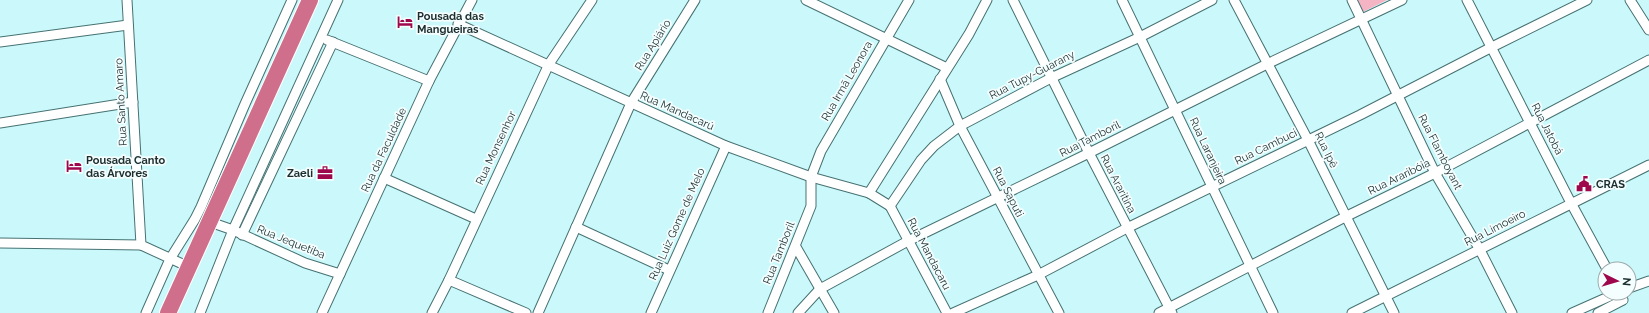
<svg xmlns="http://www.w3.org/2000/svg" width="1649" height="313" viewBox="0 0 1649 313" font-family="Raleway,sans-serif">
<style>
.green{fill:#f5b4c3}
.lines{fill:none;stroke-linecap:round;stroke-linejoin:round}
.street-casing{stroke:#467172;stroke-width:11}
.highway-casing{stroke:#fff;stroke-width:18}
.street{stroke:#fff;stroke-width:9}
.highway{stroke:#d06f8b;stroke-width:16}
.labels{text-anchor:middle;dominant-baseline:central;stroke-width:3.5;stroke-linejoin:round;paint-order:stroke}
.poi-label{font-size:11px;font-weight:bold;fill:#1c2d2e;stroke:#f5feff;text-anchor:start}
.street-label{font-size:11px;fill:#1c2d2e;stroke:#f5feff}
</style>
<rect width="100%" height="100%" fill="#cbf9fb"/>
<!-- green -->
<polygon class="green" points="1358,0 1387,0 1363,12"/>
<g class="lines">
<defs>
<g id="street">
<polyline points="127,0 141,245 189,267"/>
<polyline points="806,0 947,68"/>
<polyline points="1013,0 1089,153 1172,313"/>
<polyline points="1122,0 1273,313"/>
<polyline points="1234,0 1308,140 1394,313"/>
<polyline points="1352,0 1435,173 1480,250 1512,313"/>
<polyline points="1467,0 1571,203 1607,269"/>
<polyline points="1630,0 1649,30"/>
<polyline points="458,24 726,146 811,177 869,193 890,206"/>
<polyline points="327,40 429,81"/>
<polyline points="0,42 128,25"/>
<polyline points="940,79 960,126 1059,313"/>
<polyline points="0,123 133,102"/>
<polyline points="384,178 476,219"/>
<polyline points="869,193 969,34 987,0"/>
<polyline points="890,206 921,160 934,146 960,126 1051,78 1140,37 1212,0"/>
<polyline points="890,206 947,313"/>
<polyline points="210,222 233,230 305,263 340,274"/>
<polyline points="576,227 669,270"/>
<polyline points="242,235 333,42"/>
<polyline points="0,243 141,245"/>
<polyline points="796,247 834,313"/>
<polyline points="449,280 526,313"/>
<polyline points="1629,288 1649,281"/>
<polyline points="146,313 170,259 195,219 201,207 245,104 292,0"/>
<polyline points="200,313 233,230 338,0"/>
<polyline points="322,313 429,81 472,0"/>
<polyline points="432,313 449,280 549,64 592,0"/>
<polyline points="538,313 631,103 695,0"/>
<polyline points="651,313 726,146"/>
<polyline points="768,313 811,206 811,177 821,151 909,0"/>
<polyline points="798,313 820,289 908,241 1089,153 1267,64 1402,0"/>
<polyline points="953,313 1038,275 1127,228 1360,115 1492,47 1587,0"/>
<polyline points="1159,313 1345,217 1435,173 1649,60"/>
<polyline points="1352,313 1649,165"/>
<polyline points="1572,313 1617,293"/>
<polyline points="1598,313 1623,300 1620,293"/>
</g>
<polyline id="highway" points="168,313 310,0"/>
</defs>
<!-- street casing -->
<use href="#street" class="street-casing"/>
<!-- highway casing -->
<use href="#highway" class="highway-casing"/>
<!-- street -->
<use href="#street" class="street"/>
<!-- highway -->
<use href="#highway" class="highway"/>
</g>
<!-- icons -->
<defs>
<symbol id="hotel-bare" viewBox="-9 -9 18 18"><path d="M-6-4.5h1.5V1H6V5H4.5V3h-9V5H-6ZM-4 0a1.8 1.8 0 1 1 3.6 0ZM.5 0V-2.5h3Q6-2.5 6 0Z" fill="#9f074d" stroke="#f5feff" stroke-width="2.5" paint-order="stroke"/></symbol>
<symbol id="office-bare" viewBox="-9 -9 18 18"><path d="M-6-3h4V-5.5h4V-3h4V5H-6ZM-1-4.5V-3h2v-1.5ZM-6 0V1H6V0Z" fill="#9f074d" stroke="#f5feff" stroke-width="2.5" paint-order="stroke"/></symbol>
<symbol id="civic-bare" viewBox="-9 -9 18 18"><path d="M-.6-6.5H3V-4.5H.6V-3L4-1V1h2V6H-6V1h2V-1L-.6-3ZM-1.2 2.5V6h2.4V2.5Z" fill="#9f074d" stroke="#f5feff" stroke-width="2.5" paint-order="stroke"/></symbol>
</defs>
<g fill-rule="evenodd">
<use href="#hotel-bare" x="394" y="11" width="22" height="22"/>
<use href="#hotel-bare" x="63" y="155" width="22" height="22"/>
<use href="#office-bare" x="314" y="162" width="22" height="22"/>
<use href="#civic-bare" x="1573" y="173" width="22" height="22"/>
</g>
<g class="labels">
<!-- poi labels -->
<g class="poi-label">
<text x="417" y="16">Pousada das<tspan x="417" dy="13">Mangueiras</tspan></text>
<text x="86" y="160">Pousada Canto<tspan x="86" dy="13">das Árvores</tspan></text>
<text x="313" y="173" text-anchor="end">Zaeli</text>
<text x="1596" y="184">CRAS</text>
</g>
<!-- street labels -->
<g class="street-label">
<text transform="translate(653 45) rotate(-58)">Rua Apiário</text>
<text transform="translate(1032 75) rotate(-27)">Rua Tupy-Guarany</text>
<text transform="translate(847 81) rotate(-60)">Rua Irmã Leonora</text>
<text transform="translate(121 102) rotate(-93)">Rua Santo Amaro</text>
<text transform="translate(677 111) rotate(24)">Rua Mandacarú</text>
<text transform="translate(1547 129) rotate(63)">Rua Jatobá</text>
<text transform="translate(1090 139) rotate(-27)">Rua Tamboril</text>
<text transform="translate(1266 147) rotate(-26)">Rua Cambuci</text>
<text transform="translate(496 148) rotate(-65)">Rua Monsenhor</text>
<text transform="translate(384 150) rotate(-65)">Rua da Faculdade</text>
<text transform="translate(1326 150) rotate(64)">Rua Ipê</text>
<text transform="translate(1208 151) rotate(65)">Rua Laranjeira</text>
<text transform="translate(1440 152) rotate(63)">Rua Flamboyant</text>
<text transform="translate(1399 177) rotate(-26)">Rua Araribóia</text>
<text transform="translate(1118 184) rotate(63)">Rua Araritina</text>
<text transform="translate(1008 192) rotate(63)">Rua Saputi</text>
<text transform="translate(677 224) rotate(-66)">Rua Luiz Gome de Melo</text>
<text transform="translate(1495 228) rotate(-27)">Rua Limoeiro</text>
<text transform="translate(291 242) rotate(22)">Rua Jequetiba</text>
<text transform="translate(779 253) rotate(-68)">Rua Tamboril</text>
<text transform="translate(929 254) rotate(62)">Rua Mandacaru</text>
</g>
</g>
<!-- north arrow -->
<g transform="translate(1617 281) rotate(95)"><circle r="19" fill="#f5feff" stroke="#9eaaab"/>
<path d="M0-3L7 15L0 10L-7 15Z" fill="#9f074d"/>
<text y="-6" font-size="11" font-weight="bold" text-anchor="middle" fill="#1c2d2e">N</text>
</g>
</svg>
